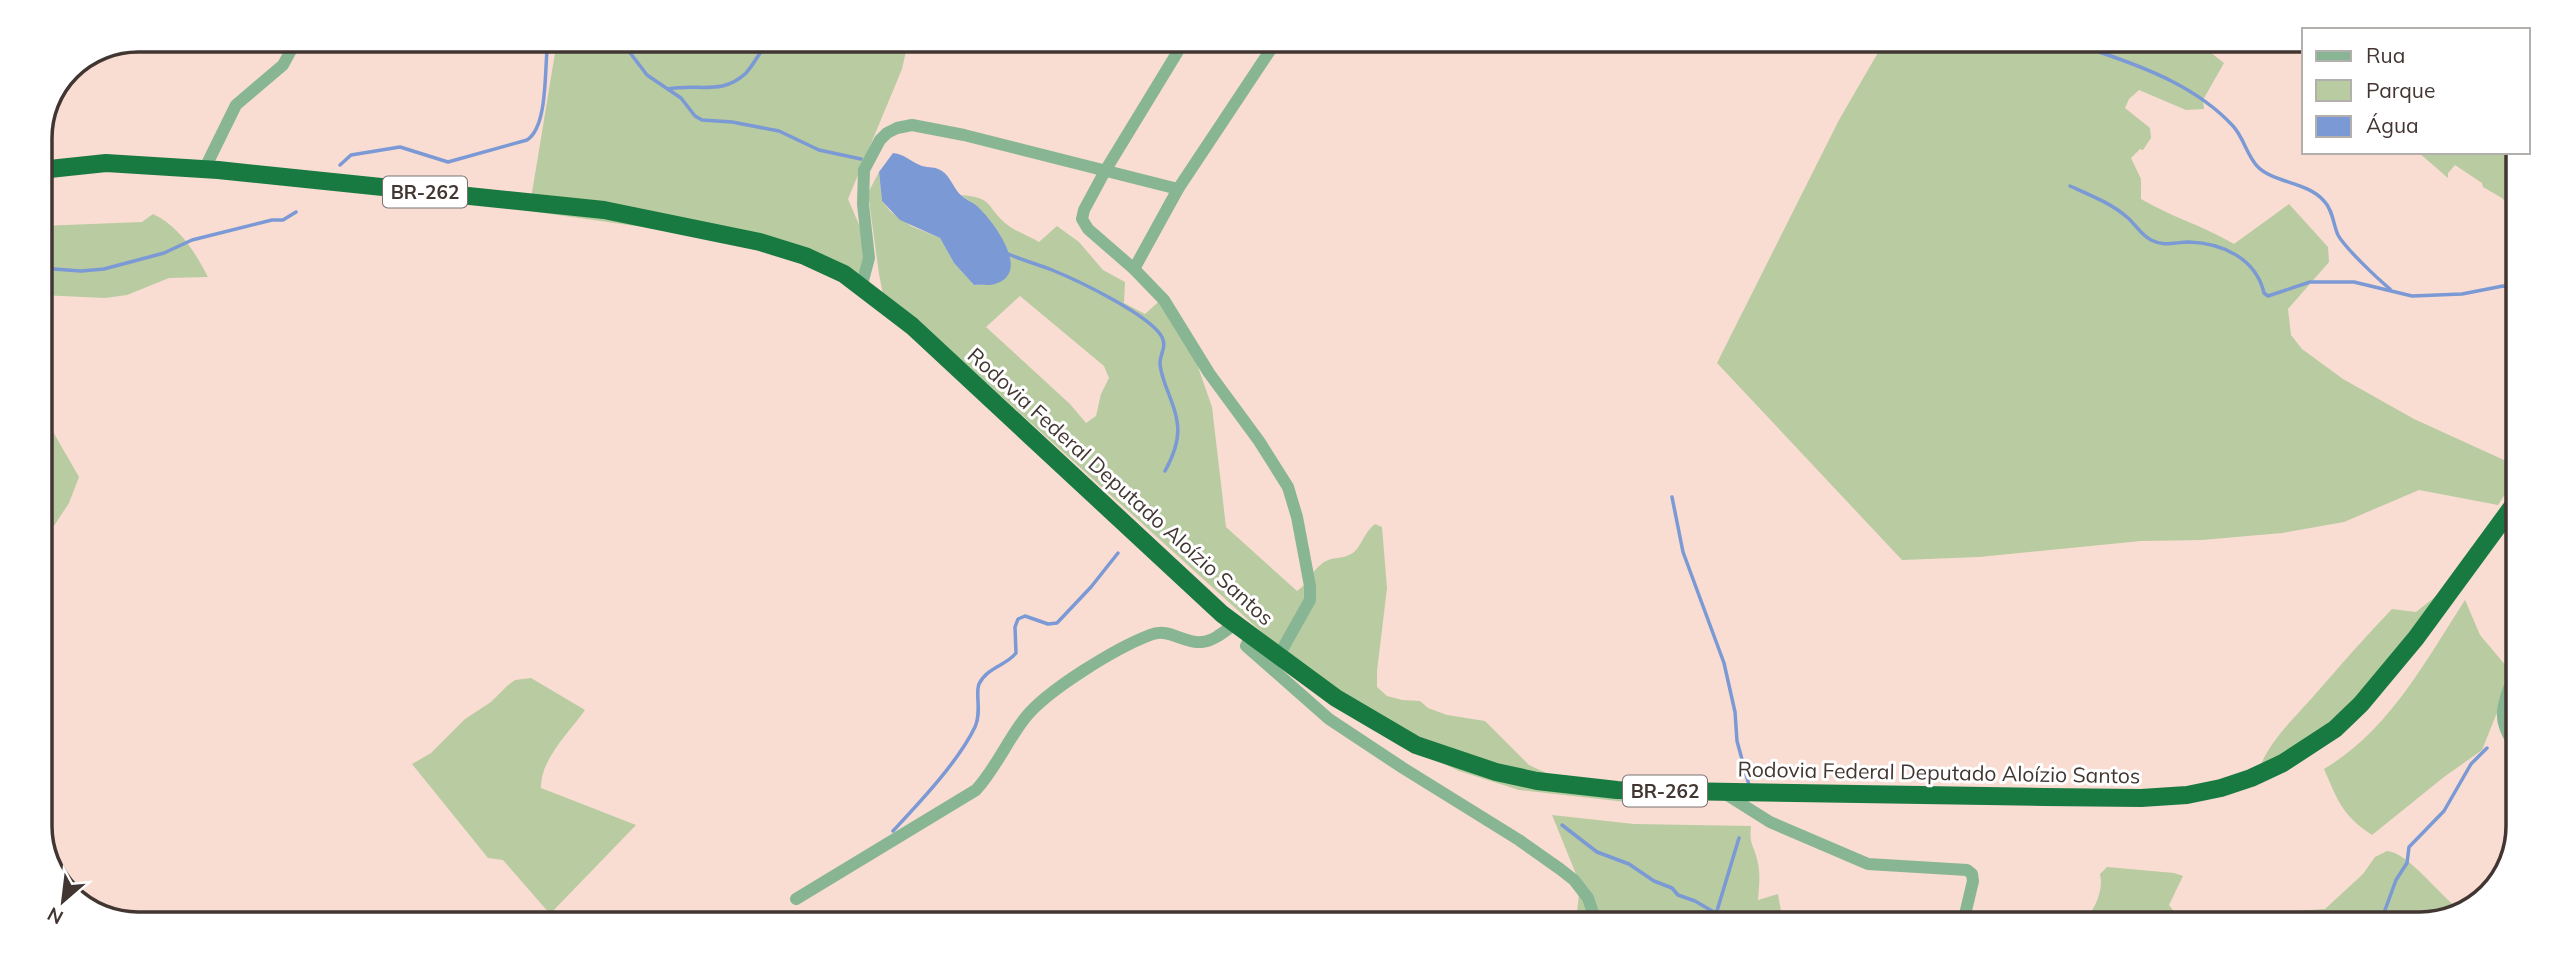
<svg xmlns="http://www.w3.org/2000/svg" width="2558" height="964" viewBox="0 0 2558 964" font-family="Mulish,sans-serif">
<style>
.green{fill:#b9cba1;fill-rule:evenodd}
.water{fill:#7b99d5}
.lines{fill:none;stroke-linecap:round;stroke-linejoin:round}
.stream{stroke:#7b99d5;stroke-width:3.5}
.minor{stroke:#88b694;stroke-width:12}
.highway{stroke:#197a41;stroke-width:18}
.labels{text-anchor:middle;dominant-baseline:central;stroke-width:6;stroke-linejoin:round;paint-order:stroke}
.shield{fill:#fff;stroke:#7b7270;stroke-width:2}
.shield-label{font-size:19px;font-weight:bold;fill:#423632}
.street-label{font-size:21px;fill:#423632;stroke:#fff}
.rim{fill:none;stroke:#423632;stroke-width:3.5}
</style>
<rect width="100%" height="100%" fill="#f9ddd2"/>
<!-- green -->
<g class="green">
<polygon points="557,41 908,42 902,69 848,199 860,227 868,272 845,278 786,253 650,228 529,211"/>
<path d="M1883 44 2201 45 2224 63 2203 100 2204 109 2186 110 2139 90 2129 99 2125 108 2150 128 2151 138 2143 150 2140 149 2131 158 2141 179V199C2171 217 2204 226 2234 244L2289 204 2328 247 2329 262 2288 309 2291 335 2302 349 2343 379 2414 419 2515 465V479L2498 505 2419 490 2344 522 2282 533 2202 540 2141 541 1979 557 1902 560 1717 363 1839 120Z"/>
<polygon points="2418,152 2517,152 2517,206 2506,203 2502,198 2483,187 2482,183 2455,165 2448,173 2448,178"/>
<path d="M879 172 882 201 891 212 911 226 940 238 954 263 974 285 995 284C993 240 1002 221 961 195 994 198 985 205 1005 223 1014 231 1029 236 1039 242L1057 226 1079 242 1103 270 1125 282 1124 303 1145 314 1165 296 1197 364 1212 407 1226 527 1297 591C1309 583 1312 570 1324 562 1332 557 1343 559 1351 554 1361 549 1363 533 1375 524L1382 527 1387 588 1377 671V687L1387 696 1402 700 1420 701 1428 708 1447 715 1485 721 1529 765 1546 773 1653 795 1679 804 1635 803 1519 790 1459 771 1393 739 1327 691 947 347 884 299 879 274 868 193ZM1020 296 1104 366 1109 378 1101 394 1096 416 1086 423 1070 404 986 327Z"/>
<path d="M153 214C179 226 195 252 208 277L169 278 127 295 105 298 40 295V226L142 222Z"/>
<polygon points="40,399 52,430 79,477 69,503 40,547"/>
<path d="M2449 586 2373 699 2255 783C2263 745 2294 719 2319 690 2343 662 2367 635 2392 609L2416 612Z"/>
<path d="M2465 600 2480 635 2507 667 2500 705 2482 750 2444 777 2372 835C2342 815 2338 801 2324 769 2389 731 2426 660 2465 600Z"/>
<path d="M531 678 585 710C570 732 540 759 541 788L636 825 550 914 503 860 488 858 412 764 431 753 465 719 491 702 507 686 515 680Z"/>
<path d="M1552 815 1634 824 1751 826C1749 845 1753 843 1757 859 1761 873 1759 886 1758 900L1778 894 1783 922H1576L1580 884Z"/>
<path d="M2387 851C2408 852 2441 897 2460 910L2420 924 2274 923 2295 911 2325 909 2363 874 2375 857Z"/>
<path d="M2107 867 2174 873 2183 876 2169 905 2175 913 2190 923H2083C2094 910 2104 892 2100 874Z"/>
</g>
<!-- water -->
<path class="water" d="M893 153C905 154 911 162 922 166 929 168 935 166 942 171 951 177 954 190 962 196 968 201 975 203 980 209 994 223 1032 273 995 284 989 286 980 284 974 285L954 263 940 238 900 220 882 201 879 172Z"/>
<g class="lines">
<!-- stream -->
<g class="stream">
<polyline points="621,41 647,75 681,98 695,116 702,120 732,122 779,131 819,150 861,159"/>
<polyline points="802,42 826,45 843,42"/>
<path d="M918 42C938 52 955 47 975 42"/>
<path d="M2099 52C2147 68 2198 88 2233 126 2244 138 2247 156 2258 167 2274 183 2308 182 2324 201 2333 210 2333 224 2338 235 2345 248 2378 279 2390 289"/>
<path d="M668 89C698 83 722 96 746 73 755 63 760 51 768 42"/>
<path d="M340 165 351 155 400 147 448 162 527 140C549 126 544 65 548 41"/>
<path d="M2070 186C2090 195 2111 203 2128 218 2136 225 2141 235 2151 240 2164 247 2176 242 2189 242 2223 243 2256 259 2264 293L2268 296 2310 282H2354L2412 296 2462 294 2503 286 2516 288"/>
<path d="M1006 253C1021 260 1037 264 1052 270 1077 280 1150 315 1162 337 1167 348 1160 353 1160 363 1160 369 1163 378 1165 384 1179 420 1185 435 1165 471"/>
<polyline points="40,268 81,271 104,269 164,253 192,240 272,220 283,220 296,212"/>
<polyline points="1672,497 1683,552 1724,663 1735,712 1737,741 1749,785"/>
<polyline points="1562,825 1597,852 1629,864 1654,881 1672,888 1678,895 1695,901 1731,922"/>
<path d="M893 831C920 802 958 762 975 727 982 712 975 694 979 684 987 667 1006 666 1016 653L1015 627 1018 619 1025 616 1048 624 1057 623 1091 587 1118 553"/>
<polyline points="1716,914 1739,838"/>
<polyline points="2382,924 2385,910 2396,880 2407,863 2409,847 2444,811 2471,764 2487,748"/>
</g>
<!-- minor -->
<g class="minor">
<polyline points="1183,43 1105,171 1084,210 1082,219 1088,229 1134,269 1164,300 1209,373 1259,441 1288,487 1297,517 1310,586 1310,600 1278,657"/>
<polyline points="204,170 236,105 283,65 296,41"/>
<polyline points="1134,269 1178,189 1275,43"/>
<polyline points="861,288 869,258 863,204 864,170 880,140 887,133 897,128 912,125 964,135 1178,189"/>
<polyline points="1251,636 1246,646 1329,719 1403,768 1519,840 1560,869 1574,880 1588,898 1596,922"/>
<path d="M2513 742C2494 715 2506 701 2514 672"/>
<polyline points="1724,793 1770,822 1868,864 1967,870 1972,874 1973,881 1963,923"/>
<path d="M796 899 976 790C996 768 1007 741 1025 718 1047 690 1116 648 1150 635 1169 627 1184 644 1202 642 1214 641 1225 631 1235 624"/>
</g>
<!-- highway -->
<polyline class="highway" points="40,170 106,163 218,170 604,210 760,242 805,256 844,274 912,326 1222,614 1336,698 1416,745 1496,772 1537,781 1617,790 2044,797 2141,798 2187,795 2221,788 2251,778 2283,763 2335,729 2361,704 2416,638 2515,503"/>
</g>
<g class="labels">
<!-- shield labels -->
<g class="shield">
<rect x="383" y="176.5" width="84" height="31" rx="5"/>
<rect x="1623" y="775.5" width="84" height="31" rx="5"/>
</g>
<g class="shield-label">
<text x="425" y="192">BR-262</text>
<text x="1665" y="791">BR-262</text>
</g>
<!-- street labels -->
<g class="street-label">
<text transform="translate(1121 486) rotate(42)">Rodovia Federal Deputado Aloízio Santos</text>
<text transform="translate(1939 772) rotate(1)">Rodovia Federal Deputado Aloízio Santos</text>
</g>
</g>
<!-- crop -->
<path d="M0 0H2558V964H0ZM138 52H2420A86 86 0 0 1 2506 138V826A86 86 0 0 1 2420 912H138A86 86 0 0 1 52 826V138A86 86 0 0 1 138 52Z" fill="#fff" fill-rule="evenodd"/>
<path class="rim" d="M138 52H2420A86 86 0 0 1 2506 138V826A86 86 0 0 1 2420 912H138A86 86 0 0 1 52 826V138A86 86 0 0 1 138 52Z"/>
<!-- legend -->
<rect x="2302" y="28" width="228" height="126" fill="#ffffff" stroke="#b3afad" stroke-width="2"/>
<rect x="2316" y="51" width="35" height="10" fill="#88b694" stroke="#b3afad" stroke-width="2"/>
<text x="2366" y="63" font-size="21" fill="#423632">Rua</text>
<rect x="2316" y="80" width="35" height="21" fill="#b9cba1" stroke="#b3afad" stroke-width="2"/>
<text x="2366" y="98" font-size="21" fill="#423632">Parque</text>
<rect x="2316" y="116" width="35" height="21" fill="#7b99d5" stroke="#b3afad" stroke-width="2"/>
<text x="2366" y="133" font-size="21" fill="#423632">Água</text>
<!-- north arrow -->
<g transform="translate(63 901) rotate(208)" stroke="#ffffff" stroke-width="5" paint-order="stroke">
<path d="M0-5L12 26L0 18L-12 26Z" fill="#423632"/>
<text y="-10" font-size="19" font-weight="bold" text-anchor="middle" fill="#423632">N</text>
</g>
</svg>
